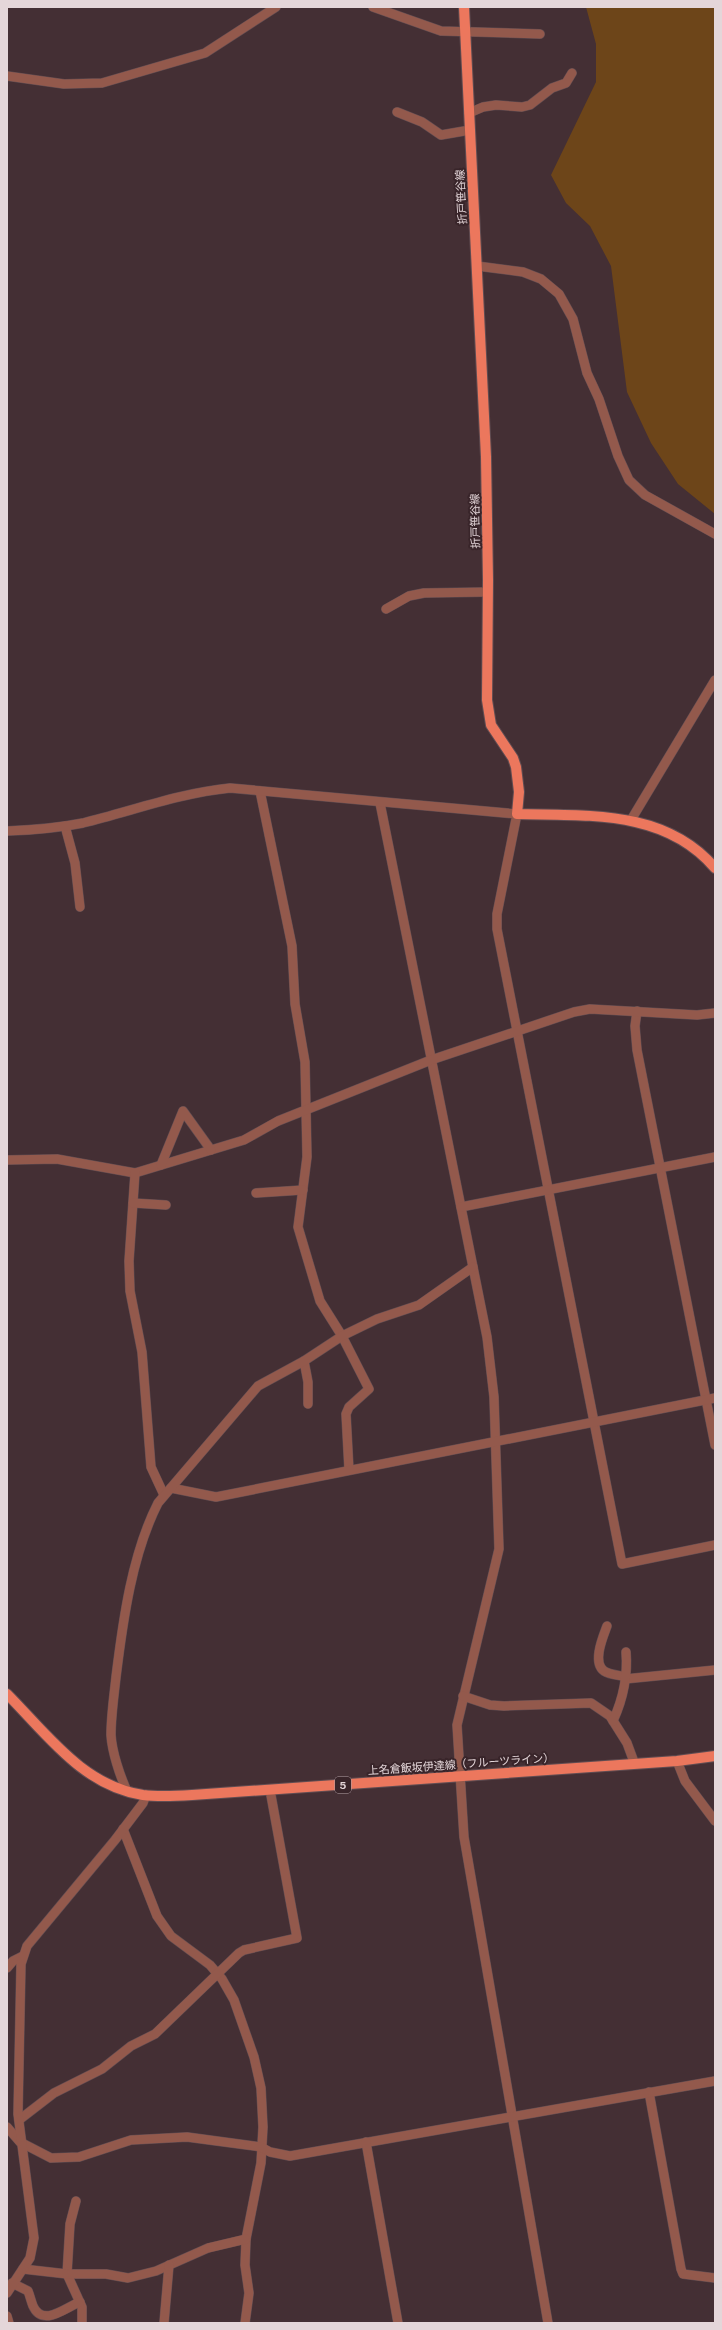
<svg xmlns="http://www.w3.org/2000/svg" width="722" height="2330" viewBox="0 0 722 2330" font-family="'Public Sans','Noto Sans JP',sans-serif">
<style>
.green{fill:#6d4519}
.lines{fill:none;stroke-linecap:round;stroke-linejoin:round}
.minor-casing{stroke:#614d52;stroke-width:10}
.major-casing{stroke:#614d52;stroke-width:12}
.minor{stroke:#93594c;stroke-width:9}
.major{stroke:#ec775d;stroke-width:10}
.labels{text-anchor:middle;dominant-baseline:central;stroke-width:4;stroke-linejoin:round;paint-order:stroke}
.shield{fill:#39252a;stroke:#b1a1a4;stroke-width:1}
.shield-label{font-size:10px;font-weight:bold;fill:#e4d6d9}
.street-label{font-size:11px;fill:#e4d6d9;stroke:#39252a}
</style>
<rect width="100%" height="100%" fill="#442f34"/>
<!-- green -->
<polygon class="green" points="586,7 715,7 715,514 678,484 651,443 627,392 611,266 590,226 566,203 551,175 596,82 596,44"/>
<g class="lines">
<defs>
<g id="minor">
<polyline points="373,7 441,31 540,34"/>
<polyline points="7,76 64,84 102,83 205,53 276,7"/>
<polyline points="397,112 422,122 441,135 470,130"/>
<polyline points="469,113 483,107 496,105 522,107 530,105 552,88 566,83 572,73"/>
<polyline points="477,266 523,272 541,279 559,294 573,319 587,373 599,399 618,456 629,480 645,495 715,534"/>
<polyline points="386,609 409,596 424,593 488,592"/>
<polyline points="260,791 292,946 295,1004 305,1062 307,1157 298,1227 320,1301 342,1336 369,1389 349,1407 346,1414 349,1470"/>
<polyline points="380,803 487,1337 494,1397 499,1549 457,1725 464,1837 548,2323"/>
<polyline points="631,820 715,680"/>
<polyline points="65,826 75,863 80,907"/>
<path d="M7 831C33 830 58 828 83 823 132 811 180 793 230 788L517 814 497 914V929L622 1564 715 1545"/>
<polyline points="637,1011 635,1026 637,1050 715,1445"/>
<polyline points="7,1160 57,1159 135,1173 244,1140 278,1121 431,1060 574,1012 590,1009 697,1015 715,1013"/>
<polyline points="161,1165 183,1111 211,1150"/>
<polyline points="135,1173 129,1261 130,1291 142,1352 151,1467 164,1495"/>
<polyline points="256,1193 303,1190"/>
<polyline points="133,1203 166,1205"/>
<polyline points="461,1207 715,1157"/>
<polyline points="304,1361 308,1382 308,1404"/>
<polyline points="171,1488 216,1497 715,1398"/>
<path d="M607 1626C603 1637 592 1662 604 1671 610 1675 619 1675 626 1677"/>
<polyline points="625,1679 715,1670"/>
<polyline points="463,1696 490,1705 504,1706 591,1703 610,1716 627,1743 634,1762"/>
<path d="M613 1721C623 1699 628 1676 626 1652"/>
<polyline points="677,1761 685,1781 715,1821"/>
<path d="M127 1791C120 1776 112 1752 111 1735 111 1716 114 1696 116 1677 123 1620 132 1554 158 1503L258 1386 304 1361 342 1336 377 1319 419 1305 473 1267"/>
<polyline points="123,1829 157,1916 171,1936 210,1965 222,1979 234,2000 254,2057 261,2088 263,2127 261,2163 246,2239 245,2265 249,2293 245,2323"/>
<polyline points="7,1968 13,1961 23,1956"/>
<polyline points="649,2092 681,2269 683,2274 715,2278"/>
<polyline points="19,2120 54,2093 102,2069 131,2046 155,2034 239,1953 244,1950 297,1938 270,1790"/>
<polyline points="7,2127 20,2142 51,2158 79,2157 131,2140 187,2137 261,2147 270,2152 290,2156 715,2081"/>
<polyline points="366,2142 398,2323"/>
<polyline points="76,2201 70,2224 67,2274 82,2307 82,2323"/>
<polyline points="23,2269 67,2274 106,2274 128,2278 156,2271 208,2248 246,2239"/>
<path d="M12 2283 28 2291C30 2296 31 2301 33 2306 43 2328 66 2307 80 2302"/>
<polyline points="7,2293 30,2258 34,2238 18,2114 21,1964 27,1946 115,1840 143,1803 146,1795"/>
<polyline points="7,2316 9,2323"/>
<polyline points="164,2323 169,2265"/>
</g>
<g id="major">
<path d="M464 7 486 457 488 580 487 700 491 725 513 758 516 767 519 792 517 814C587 816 665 809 715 868"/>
<path d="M7 1694C47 1734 83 1786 143 1795 159 1797 176 1796 192 1795L677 1761 715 1756"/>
</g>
</defs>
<!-- minor casing -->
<use href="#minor" class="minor-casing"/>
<!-- major casing -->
<use href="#major" class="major-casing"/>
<!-- minor -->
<use href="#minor" class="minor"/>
<!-- major -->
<use href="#major" class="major"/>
</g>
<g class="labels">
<!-- shield labels -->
<rect class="shield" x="335" y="1777" width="16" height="16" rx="3"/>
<g class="shield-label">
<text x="343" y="1785">5</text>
</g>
<!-- street labels -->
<g class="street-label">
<text transform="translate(461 197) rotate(-93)">折戸笹谷線</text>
<text transform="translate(475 521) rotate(-91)">折戸笹谷線</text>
<text transform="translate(461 1764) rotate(-4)">上名倉飯坂伊達線（フルーツライン）</text>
</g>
</g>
<!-- border -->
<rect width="722" height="2330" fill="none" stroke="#e4d6d9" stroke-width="16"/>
</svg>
